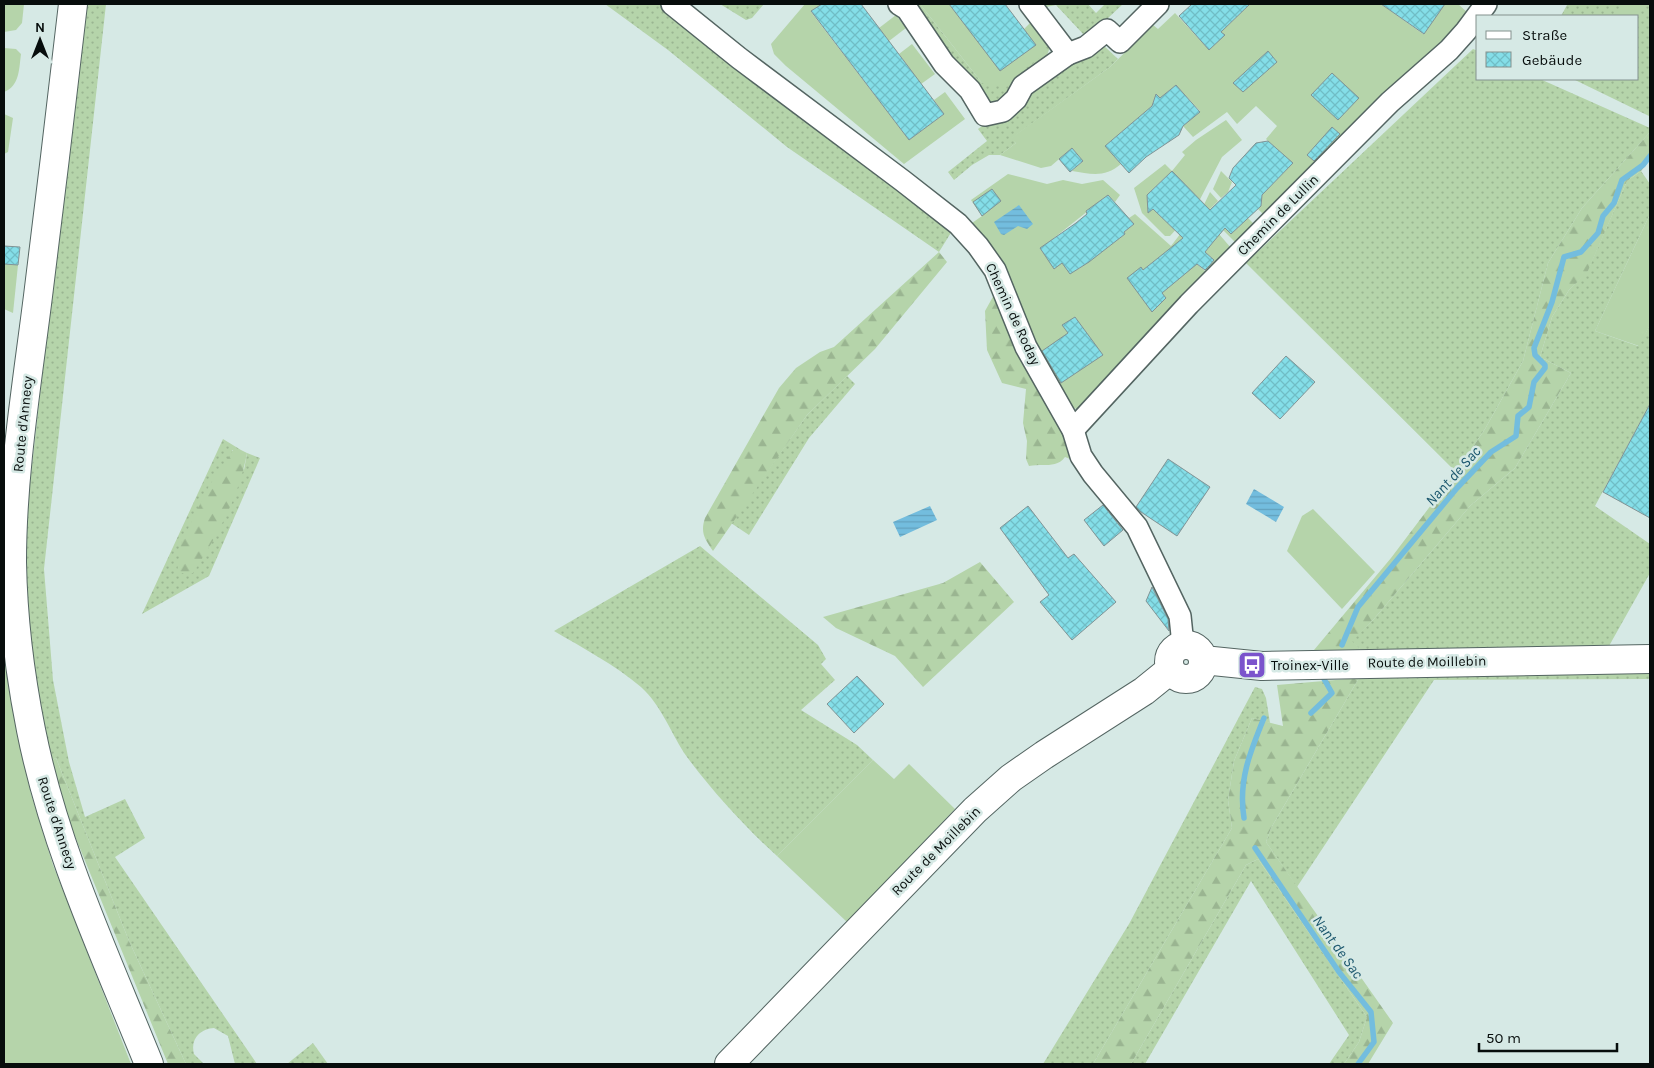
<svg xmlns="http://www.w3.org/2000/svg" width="1654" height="1068" viewBox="0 0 1654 1068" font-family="Karla,sans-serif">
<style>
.grass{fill:url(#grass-dots)}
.forest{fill:url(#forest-firs)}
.garden{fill:#b5d4aa;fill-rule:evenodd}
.water{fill:url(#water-rules)}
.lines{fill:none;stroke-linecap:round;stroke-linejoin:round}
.stream{stroke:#73bdde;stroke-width:5.5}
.building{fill:url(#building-cross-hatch);stroke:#819395}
.street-casing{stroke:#546562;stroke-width:24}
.secondary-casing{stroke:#546562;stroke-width:30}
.street{stroke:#fff;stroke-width:21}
.secondary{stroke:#fff;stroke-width:28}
.labels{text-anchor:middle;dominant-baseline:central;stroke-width:5;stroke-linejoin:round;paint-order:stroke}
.street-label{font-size:14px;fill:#070d0c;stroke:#d6e9e5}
.poi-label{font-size:14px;fill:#070d0c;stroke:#d6e9e5;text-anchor:start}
.water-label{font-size:15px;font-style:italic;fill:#19556c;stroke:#d6e9e5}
</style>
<defs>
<pattern id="grass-dots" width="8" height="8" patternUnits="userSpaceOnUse" patternTransform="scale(1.25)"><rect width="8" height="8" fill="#b5d4aa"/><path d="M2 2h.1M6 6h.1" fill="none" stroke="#9ab591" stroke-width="1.8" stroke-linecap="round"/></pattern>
<pattern id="forest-firs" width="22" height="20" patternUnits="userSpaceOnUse" patternTransform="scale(1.25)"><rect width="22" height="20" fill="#b5d4aa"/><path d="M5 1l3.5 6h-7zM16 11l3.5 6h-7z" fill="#9ab591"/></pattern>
<pattern id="water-rules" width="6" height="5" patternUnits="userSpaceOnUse" patternTransform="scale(1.25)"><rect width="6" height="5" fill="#73bdde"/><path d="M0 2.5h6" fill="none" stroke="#62a1bd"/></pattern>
<pattern id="building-cross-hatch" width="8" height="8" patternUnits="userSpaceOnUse" patternTransform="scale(1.25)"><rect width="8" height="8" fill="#84dee8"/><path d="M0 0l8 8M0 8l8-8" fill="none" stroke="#70bdc6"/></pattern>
</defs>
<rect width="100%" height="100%" fill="#d6e9e5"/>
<!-- grass -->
<g class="grass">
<path d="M84 4H106L44 569 53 680 69 762 85 817 125 799 145 838 115 857 257 1064H235L228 1036 214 1028C200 1029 190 1039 194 1054L204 1064H186L129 941 56 758 52 760C46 735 38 709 34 682 26 629 24 573 26 519Z"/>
<polygon points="605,4 660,4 952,231 939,252 787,147 668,50"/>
<polygon points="720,4 764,4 752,18 746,20"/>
<path d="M908 4H920L982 83 1049 39C1054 62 1026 76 1010 88V95L994 105 986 102 949 59Z"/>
<polygon points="1040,4 1088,4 1096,13 1105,4 1123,4 1090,35 1084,35 1056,5 1046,7"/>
<polygon points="1565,4 1650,4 1649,116 1573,79 1638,79 1638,16 1561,16 1567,5"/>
<polygon points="1103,45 1118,59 1110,67 1012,138 1016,143 1000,155 989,155 972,165 954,180 948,172 987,141 978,129 989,121 1010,117 1026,103 1032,86"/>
<polygon points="1473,49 1478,51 1478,79 1540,79 1650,128 1650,132 1582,208 1548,263 1523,361 1485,429 1456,472 1246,263"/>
<polygon points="1641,171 1650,184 1650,214 1595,331 1638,346 1650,325 1650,404 1595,506 1650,544 1650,573 1609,646 1363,652 1351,641 1373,620 1470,506 1515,468 1571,373 1540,357 1552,317 1569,290 1587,272 1627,181"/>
<polygon points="847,376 855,384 809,438 749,535 731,523 807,415"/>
<polygon points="223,439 241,450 232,450 244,470 247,453 260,458 209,576 142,614"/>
<path d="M700 546 818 645 826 659 821 664 835 680 801 710 857 745 873 760 777 856C745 827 713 792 687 757 671 734 662 706 641 687 615 665 583 648 554 631Z"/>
<polygon points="1650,671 1650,679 1434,680 1297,887 1266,842 1271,828 1359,678 1359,672"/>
<polygon points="1255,687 1262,689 1266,698 1270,723 1252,718 1234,761 1228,800 1232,828 1093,1064 1043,1064 1129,924"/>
<polygon points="1258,859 1367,1017 1359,1042 1344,1064 1329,1064 1349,1035 1251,881 1145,1064 1131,1064 1246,865"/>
<polygon points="313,1043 328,1064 287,1064"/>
</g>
<!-- forest -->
<g class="forest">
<polygon points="1650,132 1650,160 1641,171 1627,181 1587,273 1569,290 1552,317 1540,357 1571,373 1515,468 1470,506 1373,620 1352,641 1363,652 1314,650 1391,558 1456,472 1485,429 1523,361 1548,263 1582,208"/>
<path d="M939 252 947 262 875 349 807 415 713 551C705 539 700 533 705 518L779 388 796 368 820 352 834 347Z"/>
<path d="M995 293 1075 461 1065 457C1056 469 1043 463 1029 466L1026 459 1027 441 1023 423 1026 389 1002 383 987 350 985 311Z"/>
<path d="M233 450H241L247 453C239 497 217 536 193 573H177L181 543 209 486Z"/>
<polygon points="980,562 1014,602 923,687 895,656 836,628 823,617 943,583"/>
<polygon points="1359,678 1271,828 1266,842 1393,1023 1368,1064 1344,1064 1359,1042 1367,1017 1258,859 1246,865 1131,1064 1093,1064 1232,828 1228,800 1234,761 1252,718 1283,726 1277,685"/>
<polygon points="56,758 129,941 186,1064 168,1064 70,824 52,760"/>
</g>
<!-- garden -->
<g class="garden">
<polygon points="4,4 24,4 22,23 16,30 4,32"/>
<polygon points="805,4 822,4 811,12 909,140 944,114 934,100 945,92 965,119 904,164 786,66 774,54 771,44"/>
<polygon points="920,4 949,4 1000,70 1024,29 1034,19 1049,39 1043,55 1002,86 982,83"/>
<path d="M1250 4H1381L1423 34 1445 4H1458L1468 13 1459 26 1264 215 1258 209 1261 206 1262 195 1292 164 1266 139 1277 126 1256 106 1237 124 1227 112 1193 137 1183 126 1200 111 1176 85 1167 92 1162 101 1157 96 1152 106 1106 146 1121 164C1105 178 1091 174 1072 171L1083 161 1072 148 1051 166 1041 168 1000 155 1016 143 1011 138 1110 67 1153 25 1158 29 1175 13 1209 50 1224 35 1221 32Z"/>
<polygon points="1622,4 1637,4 1642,8 1638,15 1614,16"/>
<polygon points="896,15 906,28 889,41 879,28"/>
<polygon points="912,44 935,74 921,84 899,54"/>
<path d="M4 48 16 49 21 54C19 68 20 86 4 92Z"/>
<polygon points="4,114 13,118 8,152 4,154"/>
<path d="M1226 120 1242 140 1222 157 1196 207 1170 236H1165L1142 213 1134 188 1165 164 1172 171 1185 155 1182 152 1196 140ZM1172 171 1198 198 1170 225 1152 190Z"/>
<polygon points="1221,171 1232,182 1228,192 1221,198 1213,189"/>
<polygon points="1008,174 1047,184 1063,180 1082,184 1103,180 1120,195 1115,202 1108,195 1054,238 1077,270 1125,234 1124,232 1134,224 1129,218 1135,214 1171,246 1184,229 1192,236 1180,250 1205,271 1214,260 1205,252 1219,234 1231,248 1084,410 1072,408 1034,350 1001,263 972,223 982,216 971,200"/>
<polygon points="1210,192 1218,201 1209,210 1231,234 1248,218 1254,224 1235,242 1202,209"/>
<polygon points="1650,214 1650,325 1639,346 1595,331"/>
<polygon points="4,264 18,265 13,313 4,309"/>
<polygon points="1313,509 1375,572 1342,609 1287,551 1302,516"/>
<polygon points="4,643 6,643 17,735 31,794 53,865 131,1064 4,1064"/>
<polygon points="873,760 894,779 909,764 955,809 847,922 777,856"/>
</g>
<!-- water -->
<g class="water">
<polygon points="1019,205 1033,224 1027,229 1018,226 1004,235 1001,234 994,222"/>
<polygon points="1254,489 1284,507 1276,522 1246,504"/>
<polygon points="930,506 937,520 900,537 893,522"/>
</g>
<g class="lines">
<!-- stream -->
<g class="stream">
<polyline points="1342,645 1358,607 1457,488 1491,452 1516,436 1518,416 1529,407 1534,382 1545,368 1545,365 1535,355 1534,348 1552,302 1564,257 1581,252 1598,233 1603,216 1614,203 1622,180 1643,165 1650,156"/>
<polyline points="1311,713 1332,693 1324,679"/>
<path d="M1244 818C1238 781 1250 752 1264 718"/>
<polyline points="1255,848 1339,972 1371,1012 1374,1042 1358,1064"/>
</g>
</g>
<!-- building -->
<g class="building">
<polygon points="822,4 861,4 944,114 909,140 811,11"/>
<polygon points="949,4 1005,4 1036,45 1000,71"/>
<polygon points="1192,4 1250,4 1221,32 1225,35 1209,50 1179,16"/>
<polygon points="1381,4 1445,4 1424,34"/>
<polygon points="1268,51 1277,62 1243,92 1233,83"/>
<polygon points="1332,73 1359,98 1338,120 1311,95"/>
<polygon points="1176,85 1200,112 1183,126 1179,135 1146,157 1129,173 1105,146 1152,106 1156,94 1160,98"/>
<polygon points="1332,127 1340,134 1314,161 1307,155"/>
<polygon points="1268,141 1293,163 1262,195 1261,206 1231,234 1225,228 1214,241 1205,252 1214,260 1210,265 1205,270 1197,264 1162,293 1166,298 1152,312 1127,278 1141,267 1143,270 1183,238 1153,209 1148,213 1147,195 1172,171 1210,210 1236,185 1229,178 1233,168 1256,143"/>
<polygon points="1072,148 1083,161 1070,172 1059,159"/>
<polygon points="992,189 1001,201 982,216 973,202"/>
<polygon points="1108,195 1134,224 1124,232 1125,234 1089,262 1070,274 1062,263 1054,269 1040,248 1076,223 1087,214 1086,211"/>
<polygon points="4,246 20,247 18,265 4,264"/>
<polygon points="1075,317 1103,355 1061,383 1042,351 1068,333 1062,325"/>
<polygon points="1286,356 1315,382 1280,419 1252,393"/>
<polygon points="1650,404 1650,518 1603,492"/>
<polygon points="1168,459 1210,487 1177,536 1141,512 1136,507"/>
<polygon points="1103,505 1123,530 1104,546 1084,520"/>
<polygon points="1028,506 1068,558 1074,554 1116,602 1072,640 1040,602 1049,595 1000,528"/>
<polygon points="1152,587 1168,619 1169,631 1146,601"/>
<polygon points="857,676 884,704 854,733 827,704"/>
</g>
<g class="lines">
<defs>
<g id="street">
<polyline points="672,4 739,58 903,181 958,224 978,246 995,270 1026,347 1073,430 1081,456 1093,474 1137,527 1180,616 1183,645"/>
<polyline points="899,4 907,9 944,64 970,90 985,115 1003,111 1016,99 1023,86 1068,54 1030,4"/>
<polyline points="1068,54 1086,47 1107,30 1120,42 1158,4"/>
<polyline points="1073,430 1189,304 1390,102 1449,50 1466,31 1486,4"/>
</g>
<g id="secondary">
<path d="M73 4C62 101 50 199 38 296 27 384 12 474 12 562 13 619 20 675 31 730 54 846 105 955 149 1064"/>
<circle cx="1186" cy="662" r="17"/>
<polyline points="1203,660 1262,666 1650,659"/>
<polyline points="729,1064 975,810 1011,778 1044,755 1144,691 1170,670"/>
</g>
</defs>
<!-- street casing -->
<use href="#street" class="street-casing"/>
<!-- secondary casing -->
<use href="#secondary" class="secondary-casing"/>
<!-- street -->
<use href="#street" class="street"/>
<!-- secondary -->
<use href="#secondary" class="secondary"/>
</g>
<!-- icons -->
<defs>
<symbol id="bus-square" viewBox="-11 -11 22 22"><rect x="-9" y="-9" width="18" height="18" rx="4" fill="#7b53cc" stroke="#d6e9e5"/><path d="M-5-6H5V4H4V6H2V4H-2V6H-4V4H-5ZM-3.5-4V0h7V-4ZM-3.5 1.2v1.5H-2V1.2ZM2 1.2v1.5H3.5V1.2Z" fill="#fff"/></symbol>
</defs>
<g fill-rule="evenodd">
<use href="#bus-square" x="1236" y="649" width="32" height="32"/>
</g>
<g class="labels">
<!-- street labels -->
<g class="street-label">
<text transform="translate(1278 215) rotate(-45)">Chemin de Lullin</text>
<text transform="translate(1013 314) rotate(65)">Chemin de Roday</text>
<text transform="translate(23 424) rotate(-84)">Route d'Annecy</text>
<text transform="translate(1427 662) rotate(-1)">Route de Moillebin</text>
<text transform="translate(57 823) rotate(72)">Route d'Annecy</text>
<text transform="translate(936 851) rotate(-45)">Route de Moillebin</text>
</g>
<!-- poi labels -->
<g class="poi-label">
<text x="1271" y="665">Troinex-Ville</text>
</g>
<!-- water labels -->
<g class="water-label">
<text transform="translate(1453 476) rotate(-48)">Nant de Sac</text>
<text transform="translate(1338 947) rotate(54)">Nant de Sac</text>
</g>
</g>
<!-- border -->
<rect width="1654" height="1068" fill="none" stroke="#070d0c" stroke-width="10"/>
<!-- legend -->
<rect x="1476" y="15" width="162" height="65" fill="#d6e9e5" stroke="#83918e"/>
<rect x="1486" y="31" width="25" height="8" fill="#ffffff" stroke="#83918e"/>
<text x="1522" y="40" font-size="15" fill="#070d0c">Straße</text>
<rect x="1486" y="52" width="25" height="15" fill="url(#building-cross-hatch)" stroke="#83918e"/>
<text x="1522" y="65" font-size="15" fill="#070d0c">Gebäude</text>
<!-- north arrow -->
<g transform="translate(40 40)" stroke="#d6e9e5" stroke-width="4" paint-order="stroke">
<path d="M0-4L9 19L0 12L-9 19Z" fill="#070d0c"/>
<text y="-8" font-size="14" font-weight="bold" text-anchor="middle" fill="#070d0c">N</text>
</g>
<!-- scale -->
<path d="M1479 1043v8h138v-8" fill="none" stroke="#070d0c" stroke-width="2.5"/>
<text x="1486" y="1043" font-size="15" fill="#070d0c" stroke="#d6e9e5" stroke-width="4" paint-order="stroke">50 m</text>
</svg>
